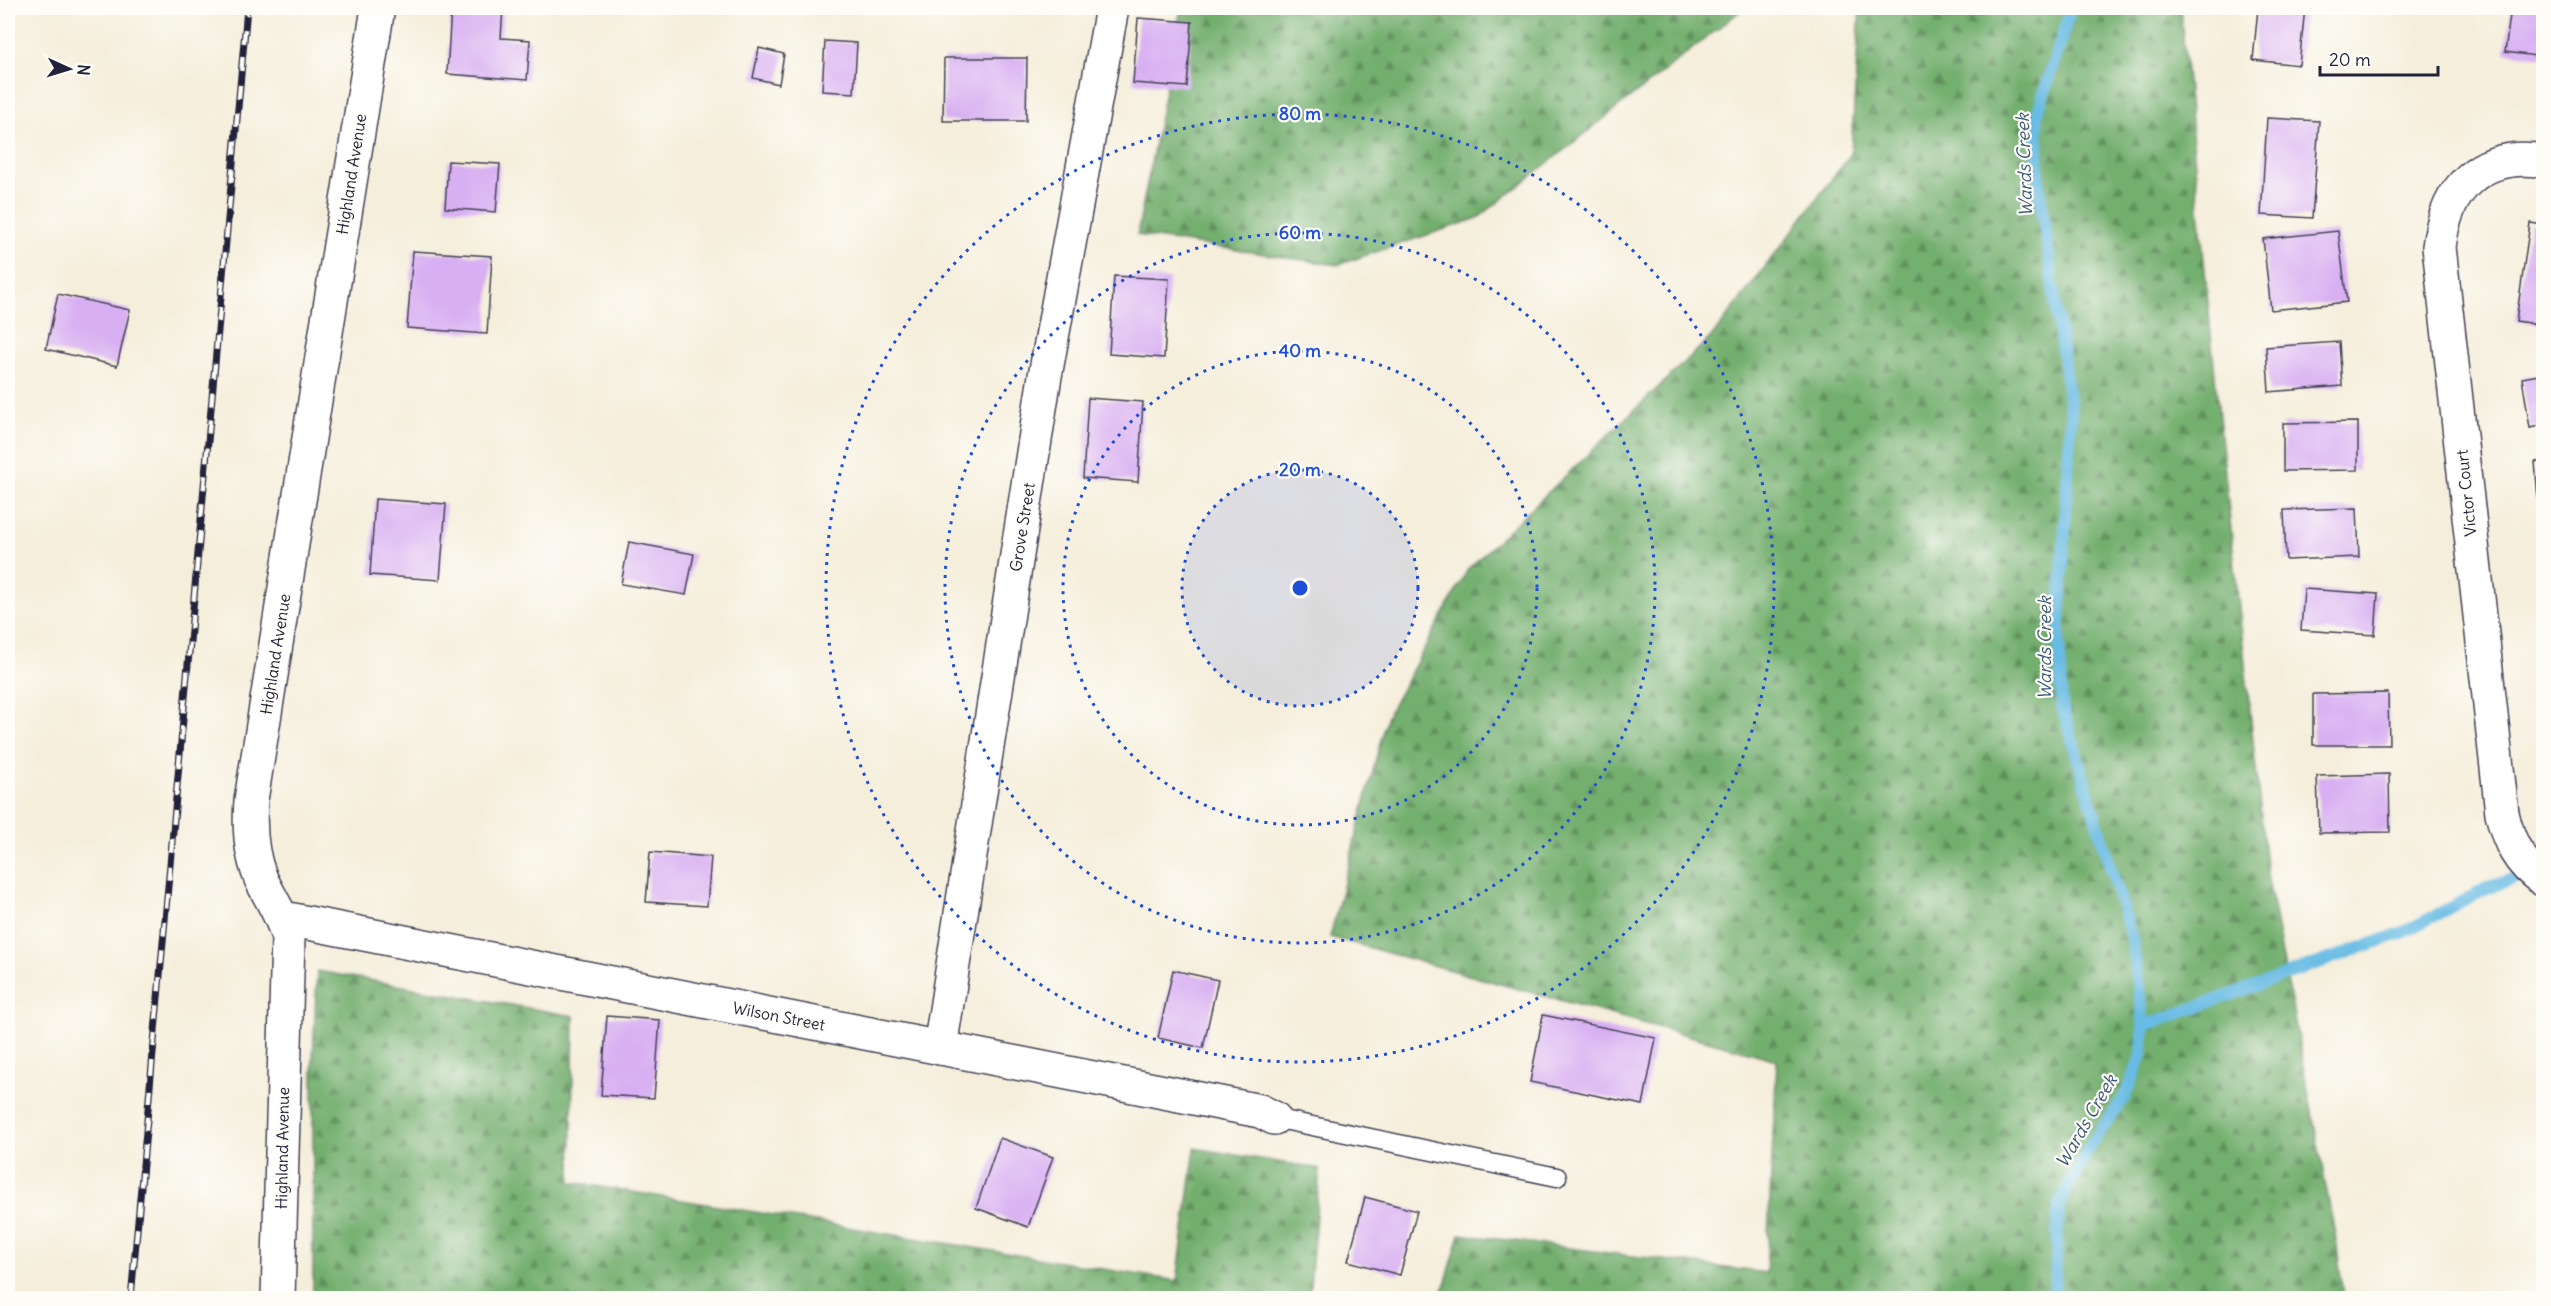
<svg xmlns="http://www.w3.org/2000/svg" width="2551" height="1306" viewBox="0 0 2551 1306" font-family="Delius,sans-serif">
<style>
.forest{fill:url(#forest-firs);stroke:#4a6854;stroke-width:1.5}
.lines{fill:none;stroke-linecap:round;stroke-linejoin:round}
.stream{stroke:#68bbe4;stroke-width:12}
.building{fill:#d8aff2}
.lane-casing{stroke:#424153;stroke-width:21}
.street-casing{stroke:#424153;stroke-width:36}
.lane{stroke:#fff;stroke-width:18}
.street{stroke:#fff;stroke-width:33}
.rail-casing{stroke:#22223b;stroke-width:7}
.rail{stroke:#fdfcf7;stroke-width:4.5;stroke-dasharray:14;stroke-linecap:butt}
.ring{fill:none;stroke:#1d4ed8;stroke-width:3;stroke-dasharray:3 6}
.labels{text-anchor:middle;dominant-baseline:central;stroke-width:4.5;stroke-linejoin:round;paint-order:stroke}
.street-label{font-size:16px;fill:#22223b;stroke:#fdfcf7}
.water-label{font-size:18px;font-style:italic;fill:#3a5876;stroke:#fdfcf7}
.centre{fill:#1d4ed8;stroke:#fdfcf7;stroke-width:3}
.ring-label{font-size:18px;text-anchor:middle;font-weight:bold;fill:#1d4ed8;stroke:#fdfcf7;stroke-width:4.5;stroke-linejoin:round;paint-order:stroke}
</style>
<defs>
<pattern id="forest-firs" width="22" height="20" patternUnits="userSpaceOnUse" patternTransform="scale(1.5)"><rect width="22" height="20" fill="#73af6e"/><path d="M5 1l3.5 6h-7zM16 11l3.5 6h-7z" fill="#5e8e5c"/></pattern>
</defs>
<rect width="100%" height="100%" fill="#fdfcf7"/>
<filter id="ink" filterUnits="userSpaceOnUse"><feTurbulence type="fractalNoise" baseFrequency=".0167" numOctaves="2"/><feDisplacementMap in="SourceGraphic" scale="12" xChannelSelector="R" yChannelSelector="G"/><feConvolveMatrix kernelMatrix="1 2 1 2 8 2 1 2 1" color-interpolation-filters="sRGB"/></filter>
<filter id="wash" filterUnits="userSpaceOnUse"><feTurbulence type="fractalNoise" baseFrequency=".008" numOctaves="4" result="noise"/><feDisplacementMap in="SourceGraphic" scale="24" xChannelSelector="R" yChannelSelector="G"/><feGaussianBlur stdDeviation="1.35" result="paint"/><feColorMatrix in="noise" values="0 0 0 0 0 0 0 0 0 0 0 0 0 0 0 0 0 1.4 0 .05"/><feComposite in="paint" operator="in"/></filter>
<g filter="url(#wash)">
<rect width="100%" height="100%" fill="#f5eedb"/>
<!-- forest -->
<g class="forest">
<polygon points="1181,8 1744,8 1478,218 1337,265 1137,235"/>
<polygon points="1860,8 2180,8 2217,397 2267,874 2337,1245 2343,1298 1441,1298 1460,1234 1766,1273 1777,1060 1330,937 1387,716 1468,569 1714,334 1851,154"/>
<polygon points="317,971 574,1016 571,1182 1177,1281 1195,1148 1320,1169 1309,1298 313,1298 313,1058"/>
</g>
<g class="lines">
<!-- stream -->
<g class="stream">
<polyline points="2144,1026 2404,932 2487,888 2530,873"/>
<polyline points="2054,1298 2059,1205 2092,1142 2124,1098 2142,1055 2144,1026 2132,939 2062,706 2059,637 2071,413 2039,187 2037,115 2071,8"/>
</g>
</g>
<g id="blocks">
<!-- building -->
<g class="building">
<polygon points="451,8 503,8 501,38 530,40 527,80 447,74"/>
<polygon points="2258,8 2305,8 2299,65 2253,60"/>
<polygon points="2511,8 2544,8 2544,57 2505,52"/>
<polygon points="1138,18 1192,22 1187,87 1133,83"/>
<polygon points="825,41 857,43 854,93 822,91"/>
<polygon points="759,48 784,54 779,84 753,78"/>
<polygon points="944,58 1027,58 1026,121 943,121"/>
<polygon points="2267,118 2319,121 2312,218 2261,215"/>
<polygon points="448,161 500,164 496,212 445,208"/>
<polygon points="2530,223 2544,225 2544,325 2516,321"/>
<polygon points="2338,231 2347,302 2271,310 2263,239"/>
<polygon points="413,251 492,256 487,334 407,328"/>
<polygon points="1114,276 1169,279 1164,358 1109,354"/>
<polygon points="58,294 130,310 117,366 46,349"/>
<polygon points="2339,342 2342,386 2269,392 2266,347"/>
<polygon points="2544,374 2544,425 2530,428 2522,378"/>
<polygon points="1088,398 1143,402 1138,482 1083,478"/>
<polygon points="2358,422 2358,470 2283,471 2283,423"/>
<polygon points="2544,461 2544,510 2539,511 2535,462"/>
<polygon points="375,499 446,504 440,580 370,575"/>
<polygon points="2357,508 2359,557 2286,560 2284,510"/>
<polygon points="629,542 694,554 686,595 621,584"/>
<polygon points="2304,589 2378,594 2375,635 2301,630"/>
<polygon points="2388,693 2389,745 2313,745 2313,694"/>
<polygon points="2389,774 2390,832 2319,833 2317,776"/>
<polygon points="650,852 711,857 707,906 646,902"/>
<polygon points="1173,970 1218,980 1203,1048 1158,1038"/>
<polygon points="1543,1015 1656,1038 1643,1105 1530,1082"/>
<polygon points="607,1016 660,1020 654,1098 601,1095"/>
<polygon points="1000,1138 1053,1157 1028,1227 976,1208"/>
<polygon points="1365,1197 1417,1211 1400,1275 1348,1261"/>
</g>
</g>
</g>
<g filter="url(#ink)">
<use href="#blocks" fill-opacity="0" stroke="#424153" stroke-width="1.5"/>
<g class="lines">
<defs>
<polyline id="lane" points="1274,1118 1557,1177"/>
<g id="street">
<path d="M2544 161C2480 151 2446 188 2439 247L2502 813C2508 841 2519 864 2544 880"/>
<polyline points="283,918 1260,1111 1274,1118"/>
<polyline points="940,1048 1045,376 1112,8"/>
<path d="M278 1298 288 938C282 914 271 900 261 879 250 853 249 827 251 800L378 8"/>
</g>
</defs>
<!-- lane casing -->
<use href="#lane" class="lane-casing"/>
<!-- street casing -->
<use href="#street" class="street-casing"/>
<!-- lane -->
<use href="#lane" class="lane"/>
<!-- street -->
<use href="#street" class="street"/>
<defs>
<polyline id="rail" points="131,1298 247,8"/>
</defs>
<!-- rail casing -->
<use href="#rail" class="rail-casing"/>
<!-- rail -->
<use href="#rail" class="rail"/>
</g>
</g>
<!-- distance rings -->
<circle cx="1300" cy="588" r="118" fill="#1d4ed8" fill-opacity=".12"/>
<g class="ring">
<circle cx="1300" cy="588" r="118"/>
<circle cx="1300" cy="588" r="237"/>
<circle cx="1300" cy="588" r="355"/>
<circle cx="1300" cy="588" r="474"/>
</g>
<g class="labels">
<!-- street labels -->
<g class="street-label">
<text transform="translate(351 174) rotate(-81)">Highland Avenue</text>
<text transform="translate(2466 493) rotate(-96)">Victor Court</text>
<text transform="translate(1022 527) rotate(-81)">Grove Street</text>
<text transform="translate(275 654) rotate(-81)">Highland Avenue</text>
<text transform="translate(779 1016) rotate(11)">Wilson Street</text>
<text transform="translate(282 1148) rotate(-89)">Highland Avenue</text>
</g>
<!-- water labels -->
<g class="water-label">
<text transform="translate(2024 165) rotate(-92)">Wards Creek</text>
<text transform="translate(2044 648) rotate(-90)">Wards Creek</text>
<text transform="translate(2086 1121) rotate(-60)">Wards Creek</text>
</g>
</g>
<circle cx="1300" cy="588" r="9" class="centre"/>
<g class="ring-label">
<text x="1300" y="120">80 m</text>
<text x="1300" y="239">60 m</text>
<text x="1300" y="357">40 m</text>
<text x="1300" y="476">20 m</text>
</g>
<!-- margin -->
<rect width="2551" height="1306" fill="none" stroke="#fdfcf7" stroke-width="30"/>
<!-- north arrow -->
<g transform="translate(69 69) rotate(94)" stroke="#fdfcf7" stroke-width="4.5" paint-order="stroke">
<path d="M0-4.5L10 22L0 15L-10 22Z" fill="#22223b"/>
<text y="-9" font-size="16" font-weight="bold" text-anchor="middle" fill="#22223b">N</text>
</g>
<!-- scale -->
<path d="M2320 66v9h118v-9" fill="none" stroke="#22223b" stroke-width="3"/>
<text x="2329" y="66" font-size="18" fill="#22223b" stroke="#fdfcf7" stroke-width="4.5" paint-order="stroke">20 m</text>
</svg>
